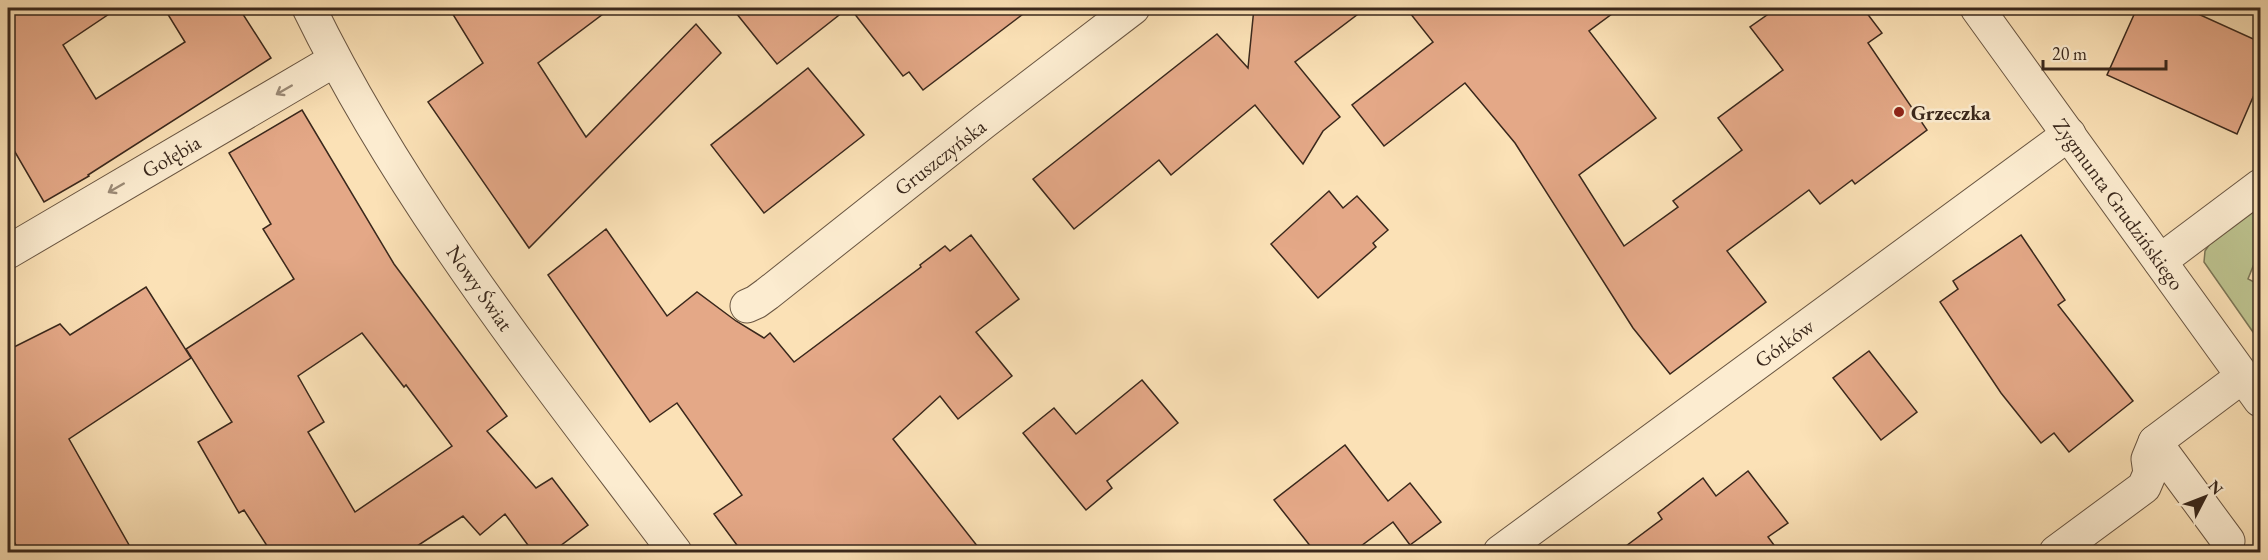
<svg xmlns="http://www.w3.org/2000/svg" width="2268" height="560" viewBox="0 0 2268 560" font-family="'EB Garamond',serif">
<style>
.green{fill:#bdc38f;stroke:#7c7656;stroke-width:1.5}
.building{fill:#e4a887;stroke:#3a281c;stroke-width:1.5;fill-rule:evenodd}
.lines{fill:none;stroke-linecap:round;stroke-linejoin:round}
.minor-casing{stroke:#6a5642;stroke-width:35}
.minor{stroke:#fcecd0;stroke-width:33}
.oneway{stroke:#9b8a76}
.poi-dot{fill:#8f2418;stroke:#fcecd0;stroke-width:2}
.labels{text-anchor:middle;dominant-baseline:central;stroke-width:5;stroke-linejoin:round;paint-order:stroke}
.poi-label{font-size:21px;font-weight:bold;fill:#3a281c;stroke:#fcecd0;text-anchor:start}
.street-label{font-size:21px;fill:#3a281c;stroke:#fcecd0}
</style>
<rect width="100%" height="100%" fill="#fbe1b6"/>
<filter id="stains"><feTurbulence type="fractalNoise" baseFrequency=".00333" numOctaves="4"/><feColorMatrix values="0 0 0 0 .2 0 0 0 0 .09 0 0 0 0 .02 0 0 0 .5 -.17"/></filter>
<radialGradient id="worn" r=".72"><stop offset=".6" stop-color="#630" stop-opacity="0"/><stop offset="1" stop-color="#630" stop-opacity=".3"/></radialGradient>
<!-- green -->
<polygon class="green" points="2260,206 2260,249 2248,279 2260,285 2260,342 2204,262 2205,251 2209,245"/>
<!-- building -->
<g class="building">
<polygon points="8,8 118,8 63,45 96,99 185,42 164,8 239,8 271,58 88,175 89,176 44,202 8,140"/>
<polygon points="449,8 611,8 538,63 586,137 696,24 721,53 529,248 428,102 483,63"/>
<polygon points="732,8 848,8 777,64"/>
<polygon points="850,8 1031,8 923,90 909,72 903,76"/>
<polygon points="1254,8 1366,8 1295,62 1340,117 1323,131 1303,164 1255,105 1171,175 1159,160 1074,229 1033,179 1217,34 1248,68"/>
<polygon points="1406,8 1620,8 1589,31 1656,118 1579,175 1624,246 1678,207 1673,201 1742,150 1718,118 1783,70 1750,27 1777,8 1863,8 1882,33 1868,43 1927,130 1855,184 1852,180 1820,204 1809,190 1727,251 1766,302 1670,374 1633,328 1515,143 1465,83 1384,146 1352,105 1433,42"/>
<polygon points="2137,8 2185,8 2260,42 2260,81 2237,134 2107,75"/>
<polygon points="808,68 864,135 764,213 711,145"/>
<path d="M302 110 394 264 507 416 487 431 536 488 552 478 588 525 552 552H533L505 514 480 535 463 516 408 552H271L244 510 239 513 198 442 232 422 186 349 294 279 263 229 271 224 229 153ZM362 333 404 387 406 385 452 446 355 512 308 432 324 422 298 376Z"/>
<polygon points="1329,191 1343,208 1357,196 1388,230 1373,243 1376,247 1318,298 1271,244"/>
<polygon points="606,229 667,316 697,292 736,321 764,338 770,333 794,362 921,267 920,265 945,246 950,251 971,235 1019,299 976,332 1012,376 958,419 940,396 893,439 982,552 742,552 714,514 742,495 677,403 650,422 548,275"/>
<polygon points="2021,235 2065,300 2058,305 2133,401 2069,452 2054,433 2041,443 2001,393 1940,302 1958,289 1953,281"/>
<polygon points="146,287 191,358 69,439 133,552 20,552 8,531 8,350 60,324 70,335"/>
<polygon points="1869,351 1917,412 1881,440 1833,378"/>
<polygon points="1142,380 1178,423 1107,481 1112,488 1086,510 1023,433 1054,408 1076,434"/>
<polygon points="1345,445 1388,501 1410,483 1441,522 1410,545 1393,522 1353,552 1315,552 1274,500"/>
<polygon points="1748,471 1788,523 1768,537 1779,552 1618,552 1662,519 1658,513 1703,478 1716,496"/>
</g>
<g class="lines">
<defs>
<g id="minor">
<path d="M309 8C405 205 544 377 675 552"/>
<polyline points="1977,8 2260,400"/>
<polyline points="8,252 335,60"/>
<polyline points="2160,261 2260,186"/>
<polyline points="747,306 756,302 767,294 984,122 1133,8"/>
<polyline points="2155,442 2228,541"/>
<polyline points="1500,552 2069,134"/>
<polyline points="2056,552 2144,487 2150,473 2148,459 2155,442 2243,376"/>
</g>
</defs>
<!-- minor casing -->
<use href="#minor" class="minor-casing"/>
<!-- minor -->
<use href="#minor" class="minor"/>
</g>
<!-- one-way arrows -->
<defs><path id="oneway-shaft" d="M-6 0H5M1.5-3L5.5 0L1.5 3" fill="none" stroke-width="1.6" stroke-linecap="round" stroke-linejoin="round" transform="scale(1.5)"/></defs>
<g class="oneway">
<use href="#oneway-shaft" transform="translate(284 90) rotate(150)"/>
<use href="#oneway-shaft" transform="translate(116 188) rotate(150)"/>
</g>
<!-- markers -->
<circle class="poi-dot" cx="1899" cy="112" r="6"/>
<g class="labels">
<!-- poi labels -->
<g class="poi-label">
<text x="1911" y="112">Grzeczka</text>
</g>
<!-- street labels -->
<g class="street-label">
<text transform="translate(171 156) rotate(-30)">Gołębia</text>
<text transform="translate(940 157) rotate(-38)">Gruszczyńska</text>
<text transform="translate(2119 204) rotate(54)">Zygmunta Grudzińskiego</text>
<text transform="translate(480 288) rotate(55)">Nowy Świat</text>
<text transform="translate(1784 343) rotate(-36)">Górków</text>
</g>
</g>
<!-- margin -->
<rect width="2268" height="560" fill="none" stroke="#fbe1b6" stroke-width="30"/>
<rect x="9" y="9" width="2250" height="542" fill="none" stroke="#3a281c" stroke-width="3"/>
<rect x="15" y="15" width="2238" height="530" fill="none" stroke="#3a281c" stroke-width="1.5"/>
<!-- north arrow -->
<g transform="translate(2205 497) rotate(48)" stroke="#fcecd0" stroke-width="4.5" paint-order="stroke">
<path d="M0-4.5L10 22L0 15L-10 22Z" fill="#3a281c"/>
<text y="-9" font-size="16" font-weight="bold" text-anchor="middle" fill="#3a281c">N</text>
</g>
<!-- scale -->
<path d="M2043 60v9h123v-9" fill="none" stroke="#3a281c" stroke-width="3"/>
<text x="2052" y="60" font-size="18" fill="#3a281c" stroke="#fcecd0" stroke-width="4.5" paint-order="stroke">20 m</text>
<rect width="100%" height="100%" filter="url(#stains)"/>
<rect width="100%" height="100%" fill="url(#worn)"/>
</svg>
